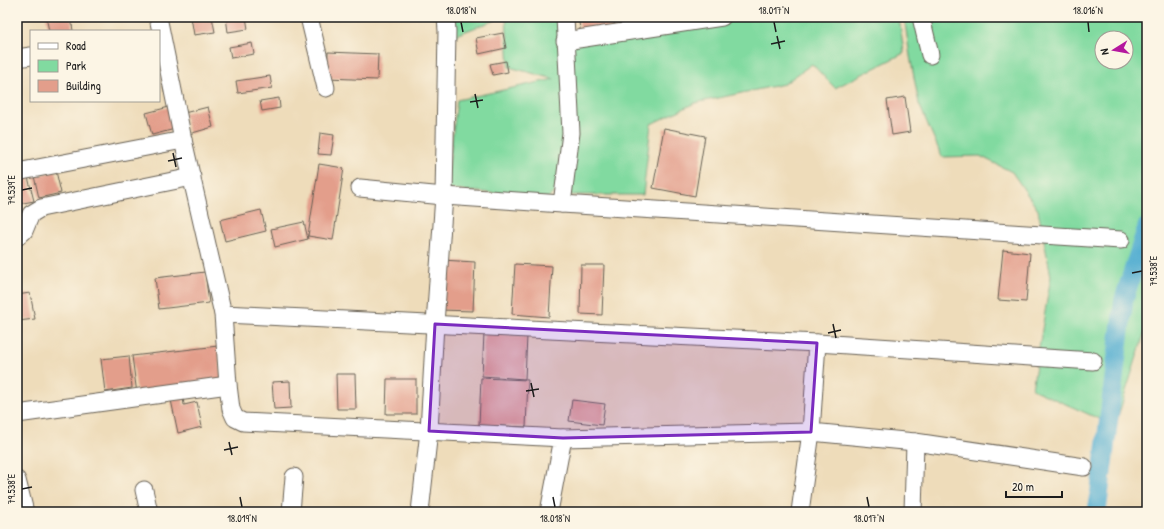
<svg xmlns="http://www.w3.org/2000/svg" width="1164" height="529" viewBox="0 0 1164 529" font-family="'Patrick Hand',sans-serif">
<style>
.green{fill:#81daa0;stroke:#4e7b5e;fill-rule:evenodd}
.lines{fill:none;stroke-linecap:round;stroke-linejoin:round}
.canal{stroke:#53aed1;stroke-width:19}
.building{fill:#e39e8b}
.street-casing{stroke:#665f53;stroke-width:19}
.street{stroke:#fff;stroke-width:17}
.marked{fill:#7b2cbf;fill-opacity:0.2;stroke:#7b2cbf;stroke-width:3;stroke-linejoin:round}
.ticks{fill:none;stroke:#1c1c1c;stroke-width:1.5}
.neatline{fill:none;stroke:#1c1c1c;stroke-width:1.5}
.ticks-label{font-size:10px;text-anchor:middle;fill:#1c1c1c}
</style>
<rect width="100%" height="100%" fill="#fcf5e5"/>
<filter id="ink" filterUnits="userSpaceOnUse"><feTurbulence type="fractalNoise" baseFrequency=".025" numOctaves="2"/><feDisplacementMap in="SourceGraphic" scale="8" xChannelSelector="R" yChannelSelector="G"/><feConvolveMatrix kernelMatrix="1 2 1 2 8 2 1 2 1" color-interpolation-filters="sRGB"/></filter>
<filter id="wash" filterUnits="userSpaceOnUse"><feTurbulence type="fractalNoise" baseFrequency=".012" numOctaves="4" result="noise"/><feDisplacementMap in="SourceGraphic" scale="16" xChannelSelector="R" yChannelSelector="G"/><feGaussianBlur stdDeviation="0.9" result="paint"/><feColorMatrix in="noise" values="0 0 0 0 0 0 0 0 0 0 0 0 0 0 0 0 0 1.4 0 .05"/><feComposite in="paint" operator="in"/></filter>
<g filter="url(#wash)">
<rect width="100%" height="100%" fill="#eedcba"/>
<!-- green -->
<g class="green">
<polygon points="453,17 503,17 453,36"/>
<polygon points="506,17 561,17 566,138 558,189 548,198 446,189 457,100 554,79 509,67"/>
<polygon points="616,17 899,17 904,53 835,88 812,64 784,84 695,103 651,124 643,195 570,195 570,41 619,31"/>
<path d="M904 17H1147V325L1115 426 1032 389 1051 276 1038 210 1012 172 980 156 942 157 919 104 910 56ZM1102 38H1126V62H1102Z"/>
</g>
<g class="lines">
<!-- canal -->
<polyline class="canal" points="1097,512 1124,299 1147,227"/>
</g>
<g id="blocks">
<!-- building -->
<g class="building">
<polygon points="46,17 71,17 73,31 49,31"/>
<polygon points="191,17 212,17 215,32 194,35"/>
<polygon points="226,17 246,17 248,29 228,32"/>
<polygon points="578,17 613,17 615,27 581,34"/>
<polygon points="503,33 506,48 479,54 476,38"/>
<polygon points="252,43 254,54 231,58 229,47"/>
<polygon points="328,52 378,54 377,80 327,78"/>
<polygon points="506,61 508,72 493,75 490,64"/>
<polygon points="270,76 272,88 238,93 236,81"/>
<polygon points="905,97 910,132 892,135 887,100"/>
<polygon points="279,98 280,108 262,111 260,101"/>
<polygon points="169,107 175,129 152,135 146,113"/>
<polygon points="208,107 213,127 189,134 184,113"/>
<polygon points="664,128 705,136 695,196 653,188"/>
<polygon points="320,133 334,135 331,155 318,154"/>
<polygon points="319,164 344,168 333,240 308,236"/>
<polygon points="56,171 61,193 39,198 34,176"/>
<polygon points="28,177 34,201 18,204 17,179"/>
<polygon points="261,210 266,231 225,241 220,220"/>
<polygon points="304,222 308,239 275,247 271,229"/>
<polygon points="1003,250 1030,253 1026,302 998,300"/>
<polygon points="442,260 475,262 473,311 440,310"/>
<polygon points="515,264 552,266 549,317 512,314"/>
<polygon points="581,265 604,265 602,315 580,314"/>
<polygon points="205,272 209,303 159,309 155,278"/>
<polygon points="30,293 35,319 18,321 17,295"/>
<polygon points="484,333 527,336 525,379 482,376"/>
<polygon points="218,346 223,384 137,394 132,356"/>
<polygon points="129,356 132,388 105,392 101,359"/>
<polygon points="336,374 355,374 356,409 337,409"/>
<polygon points="481,378 528,380 526,427 479,425"/>
<polygon points="387,379 416,379 416,414 386,414"/>
<polygon points="290,381 291,408 274,409 272,382"/>
<polygon points="183,397 184,405 197,402 202,427 178,433 171,400"/>
<polygon points="572,400 605,404 602,425 569,421"/>
</g>
</g>
</g>
<g filter="url(#ink)">
<use href="#blocks" fill-opacity="0" stroke="#665f53" stroke-width="1"/>
<g class="lines">
<defs>
<g id="street">
<polyline points="158,17 183,140 223,314 228,385 231,409 235,418 243,422 563,438 549,512"/>
<polyline points="309,17 326,88"/>
<polyline points="921,17 930,55"/>
<polyline points="565,41 722,17"/>
<polyline points="17,58 31,56"/>
<polyline points="17,172 183,140"/>
<polyline points="360,188 444,196 562,204 1121,240"/>
<polyline points="562,204 571,133 565,17"/>
<polyline points="17,237 24,231 31,214 41,208 192,177"/>
<polyline points="223,314 817,343 811,432 915,442 1084,467"/>
<polyline points="817,343 1093,361"/>
<polyline points="17,414 228,385"/>
<polyline points="563,438 811,432 800,512"/>
<polyline points="17,480 25,512"/>
<polyline points="144,490 149,512"/>
<polyline points="291,512 294,477"/>
<polyline points="420,512 429,431 435,324 444,196 447,31 446,17"/>
<polyline points="913,512 915,442"/>
</g>
</defs>
<!-- street casing -->
<use href="#street" class="street-casing"/>
<!-- street -->
<use href="#street" class="street"/>
</g>
</g>
<!-- marked area -->
<path class="marked" d="M435 324 817 343 811 432 563 438 429 431Z"/>
<!-- ticks -->
<path class="ticks" d="M461 22 463 32M774 22 776 32M1088 22 1089 32M777 36 780 49M771 44 785 41M475 94 478 108M470 102 483 100M173 153 176 167M168 161 182 158M22 190 32 188M1132 273 1142 271M833 324 836 338M828 333 841 330M531 383 534 397M526 391 539 389M229 442 232 455M224 450 238 447M22 489 32 487M240 497 242 507M553 497 555 507M867 497 869 507"/>
<!-- margin -->
<rect width="1164" height="529" fill="none" stroke="#fcf5e5" stroke-width="44"/>
<!-- legend -->
<rect x="30" y="30" width="130" height="72" fill="#fcf5e5" stroke="#a29e95"/>
<rect x="38" y="43" width="20" height="6" fill="#ffffff" stroke="#a29e95"/>
<text x="66" y="50" font-size="12" fill="#1c1c1c">Road</text>
<rect x="38" y="60" width="20" height="12" fill="#81daa0" stroke="#a29e95"/>
<text x="66" y="70" font-size="12" fill="#1c1c1c">Park</text>
<rect x="38" y="80" width="20" height="12" fill="#e39e8b" stroke="#a29e95"/>
<text x="66" y="90" font-size="12" fill="#1c1c1c">Building</text>
<!-- north arrow -->
<g transform="translate(1114 50) rotate(259)"><circle r="19" fill="#fcf5e5" stroke="#a29e95"/>
<path d="M0-3L7 15L0 10L-7 15Z" fill="#b5179e"/>
<text y="-6" font-size="11" font-weight="bold" text-anchor="middle" fill="#1c1c1c">N</text>
</g>
<!-- scale -->
<path d="M1006 491v6h56v-6" fill="none" stroke="#1c1c1c" stroke-width="2"/>
<text x="1012" y="491" font-size="12" fill="#1c1c1c" stroke="#fcf5e5" stroke-width="3" paint-order="stroke">20 m</text>
<rect x="22" y="22" width="1120" height="485" class="neatline"/>
<g class="ticks-label">
<text x="461" y="14">18.018°N</text>
<text x="774" y="14">18.017°N</text>
<text x="1088" y="14">18.016°N</text>
<text transform="translate(11 190) rotate(-90)" y="4">79.539°E</text>
<text transform="translate(1153 271) rotate(-90)" y="4">79.538°E</text>
<text transform="translate(11 489) rotate(-90)" y="4">79.538°E</text>
<text x="242" y="522">18.019°N</text>
<text x="555" y="522">18.018°N</text>
<text x="869" y="522">18.017°N</text>
</g>
</svg>
